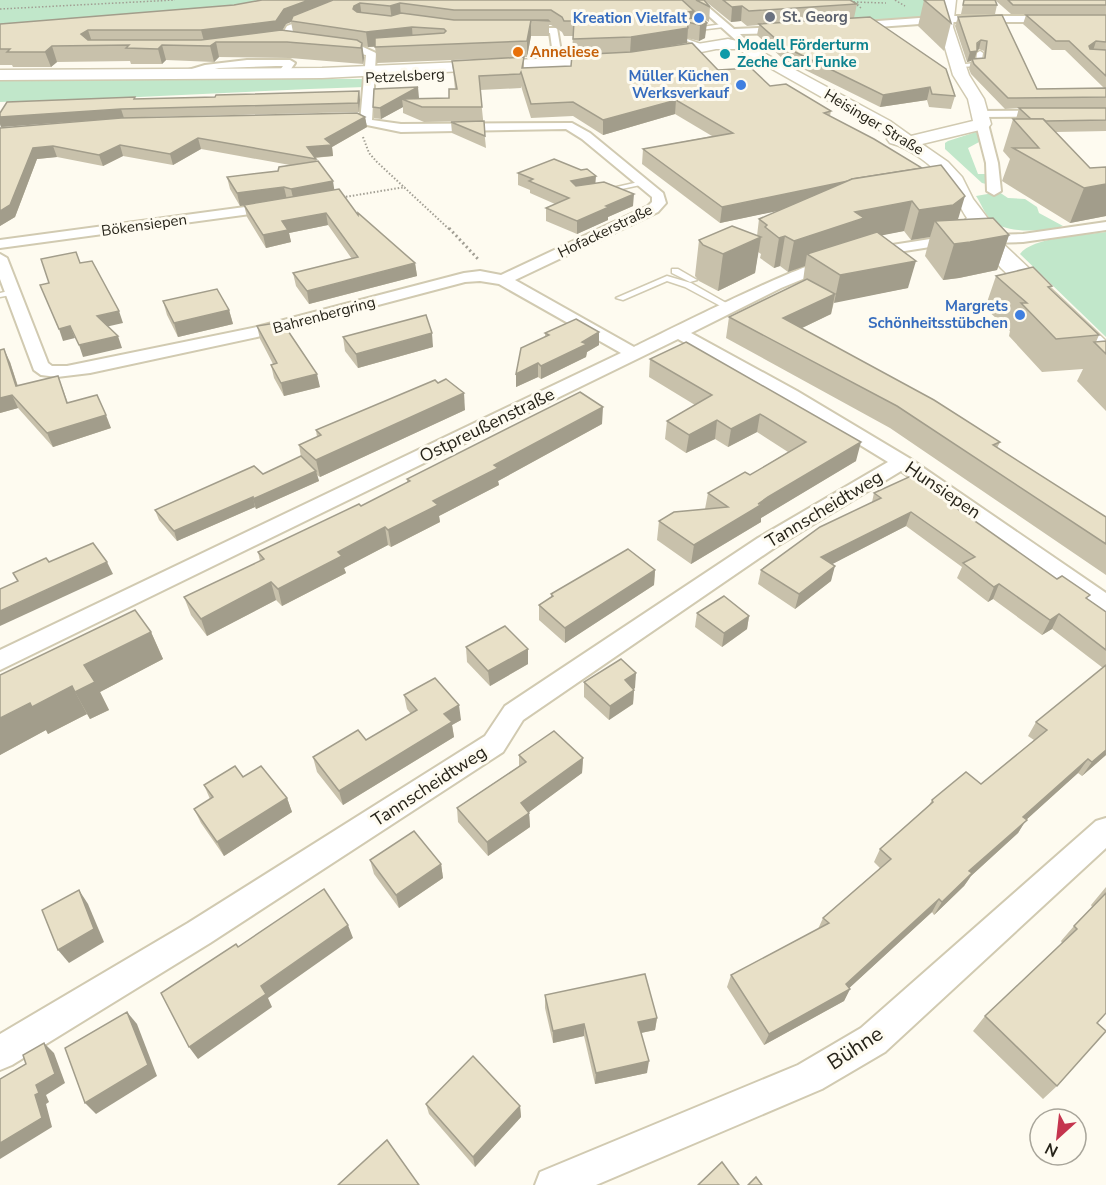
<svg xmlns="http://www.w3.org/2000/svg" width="1106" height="1185" viewBox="0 0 1106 1185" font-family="'Nunito Sans',sans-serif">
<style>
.green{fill:#c1e7ca}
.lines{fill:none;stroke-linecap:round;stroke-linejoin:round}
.lane-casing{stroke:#d1cab1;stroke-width:3}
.street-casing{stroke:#d1cab1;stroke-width:4}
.secondary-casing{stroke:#d1cab1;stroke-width:3}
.path-far2{stroke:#a19e93;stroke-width:1.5;stroke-dasharray:1.5 2;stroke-linecap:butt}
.path-far1{stroke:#a19e93;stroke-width:2;stroke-dasharray:1.5 2;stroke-linecap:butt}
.path{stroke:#a19e93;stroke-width:3;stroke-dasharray:2 3;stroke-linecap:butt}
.lane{fill:#fff;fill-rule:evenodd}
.street{fill:#fff;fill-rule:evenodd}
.secondary{fill:#fff;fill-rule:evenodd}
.wall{fill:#c8c1ab;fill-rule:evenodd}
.shaded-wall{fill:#a29d8b}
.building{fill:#e8e0c7;stroke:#a29d8b;stroke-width:1.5}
.worship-dot{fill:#6b7280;stroke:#fefbf0;stroke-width:2}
.shop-dot{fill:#3f7fe0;stroke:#fefbf0;stroke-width:2}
.food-dot{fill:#e8710a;stroke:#fefbf0;stroke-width:2}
.culture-dot{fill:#0f9aa8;stroke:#fefbf0;stroke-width:2}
.labels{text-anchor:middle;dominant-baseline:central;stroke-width:6;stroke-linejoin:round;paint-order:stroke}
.far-worship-label{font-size:15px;font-weight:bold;fill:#5b616d;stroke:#fefbf0;text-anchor:start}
.far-shop-label{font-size:15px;font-weight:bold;fill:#366cbe;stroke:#fefbf0;text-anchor:end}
.far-culture-label{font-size:15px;font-weight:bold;fill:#0d838f;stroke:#fefbf0;text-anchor:start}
.far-food-label{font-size:15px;font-weight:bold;fill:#c56008;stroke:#fefbf0;text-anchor:start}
.far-street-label{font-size:15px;fill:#27241a;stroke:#fefbf0}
.street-label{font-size:18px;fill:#27241a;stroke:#fefbf0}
.near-street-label{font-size:21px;fill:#27241a;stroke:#fefbf0}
</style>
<rect width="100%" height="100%" fill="#fefbf0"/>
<!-- green -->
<g class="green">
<polygon points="0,0 305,0 0,34"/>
<polygon points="825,0 944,0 941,17 856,24"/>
<path d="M0 78 368 79 365 87C243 91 122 99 0 102Z"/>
<polygon points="976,132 981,141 968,148 978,174 987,174 990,185 982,183 945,149 945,143 948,141"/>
<path d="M999 192 1008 198 1025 199 1037 207 1039 213 1063 226C1046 232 1005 234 991 220 984 213 981 203 976 196Z"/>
<path d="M1106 232V337L1020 254C1032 237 1085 235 1106 232Z"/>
</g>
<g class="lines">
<defs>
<g id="lane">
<polygon points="722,24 724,27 691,31 688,29"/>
<polygon points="687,39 706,46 701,47 687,41"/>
<polygon points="980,51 983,53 981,66 958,67 955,65 976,63 977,53"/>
<polygon points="643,181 646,183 645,184 603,193 599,191"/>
<polygon points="672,269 678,269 697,280 690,282 672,273"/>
<polygon points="667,276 691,283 735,308 728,310 685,287 667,281 623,300 616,298"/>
<polygon points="13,290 16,290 16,294 0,297 0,293"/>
</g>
<g id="street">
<polygon points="355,0 367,0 294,30 287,42 279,40 287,26"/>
<polygon points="691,0 700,0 734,29 787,27 792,30 787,33 740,34 747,41 739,43"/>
<polygon points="947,16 1106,16 1106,22 947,22 850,29 845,26 850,23"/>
<polygon points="516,28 557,28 563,64 554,62 550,33 519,33 514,30"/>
<path d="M333 42 363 47 376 53 372 120 401 124 572 123 590 133 663 193 666 203 658 212 515 280 634 347C663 333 818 254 837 259L839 262 837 265 781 288 691 333 797 391 909 458 1106 593V612L1098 610 901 471 774 548 523 720 503 752 210 943 12 1065 0 1070V1034L188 923 485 736 505 706 758 538 888 462 785 399 678 339 0 670V650L621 353 499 284 480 281 465 282 257 337 90 373 57 377 41 375 34 370 0 279V254L7 258 48 363 52 366H67L257 327 464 273 480 271 501 275 648 206 652 202V197L582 139 566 129 401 132 362 124 360 122 366 55 330 47V43Z"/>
<polygon points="247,60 290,60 295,63 286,76 282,77 277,74 283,66 276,66 219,68 177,78 172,75 205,65"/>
<polygon points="1106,110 1106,116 979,117 973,114 979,111"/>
<polygon points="982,121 988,124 998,163 1001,191 994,195 987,191 986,163 976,124"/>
<polygon points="275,203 280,204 282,207 280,210 0,248 0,240"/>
<polygon points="1106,222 1106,230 1023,242 949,244 867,257 860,253 867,249 949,236 1023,234"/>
<polygon points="1106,818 1106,848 885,1052 822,1089 596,1185 535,1185 540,1172 798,1065 861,1028 1096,821"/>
</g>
<path id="secondary" d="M944 0H956L953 27 969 75 984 99 991 124 988 128 922 144 948 162 962 177 973 199 992 224 998 239 1106 341V362L1097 360 1001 268 965 227 962 223 967 218C959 206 953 191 945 181 932 165 910 148 890 143L887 139 889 137 878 129 737 49H716L672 58 630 63 322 78 0 80V70L322 68 630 55 728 39 755 45 762 52 890 121 911 136 973 121 968 99 953 75 939 27Z"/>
</defs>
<!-- lane casing -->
<use href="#lane" class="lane-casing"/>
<!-- street casing -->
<use href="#street" class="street-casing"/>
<!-- secondary casing -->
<use href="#secondary" class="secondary-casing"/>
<!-- path-far2 -->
<g class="path-far2">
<polyline points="895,0 905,6"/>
<polyline points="861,8 853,2 886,3"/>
<polyline points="0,9 175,0"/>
</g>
<!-- path-far1 -->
<g class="path-far1">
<polyline points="363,137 369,153 377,162 450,230"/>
<polyline points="339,198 405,187"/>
</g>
<!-- path -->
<polyline class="path" points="449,228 478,259"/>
<!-- lane -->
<use href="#lane" class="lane"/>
<!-- street -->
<use href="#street" class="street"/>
<!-- secondary -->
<use href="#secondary" class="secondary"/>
</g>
<!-- wall -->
<g class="wall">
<path d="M262 0H850L857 4 854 18 955 96 951 109 929 107 927 100 880 107 783 59 757 35 759 25 747 26 741 21 731 22 704 0 710 7 709 22 702 18 705 38 699 41 687 38V43L653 49 770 86 831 111 830 116 958 220 1009 235 997 270 959 278 943 280 925 256 930 237 911 240 904 231 881 235 908 288 834 302 831 314 802 328 1000 442 997 448 1106 517V575L890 428 726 338 729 317 803 281 805 266 788 272 780 266 774 268 760 258 761 254 758 252 755 273 718 291 699 281 695 276 699 240 757 236 759 219 780 210 720 223 642 164 643 149 712 136 675 114 603 135 573 116 531 118 521 86V88L480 90 486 148 452 133 451 122 471 121 424 122 403 113V107L381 119 374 118 373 107 374 89 419 98H418H449L455 89 452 61 504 58 377 63 375 47H368L362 46 364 58 363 64 290 58 219 57 214 62 166 60 162 64H131L130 61 57 62 51 67H13L12 65H0V24L234 5ZM694 14 700 17 693 18ZM291 22 293 32 282 30 286 24ZM549 25H551L562 32 564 36H573L571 66 524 68V57H527L531 36H549Z"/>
<polygon points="924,0 951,23 944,51 918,26"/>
<polygon points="964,0 995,0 997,5 995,14 961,14"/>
<polygon points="995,0 1106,0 1106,14 1011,14"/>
<path d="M1002 15 1037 89 1104 88 1065 50H1052L1023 24 1026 15H1106V131L1056 132 1090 168 1106 167V216L1070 223 1002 181 1010 159 1003 151 1013 119H1016L1019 108 1005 109 971 74 969 69 971 61 967 62 955 26 958 17ZM979 49 984 51V58L975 59 977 51Z"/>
<polygon points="359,91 360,100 359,112 144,117 365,117 367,127 332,147 333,156 315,158 334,190 358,215 415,263 417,276 309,304 296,286 293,273 352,259 328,225 289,233 291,242 266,248 247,217 244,205 240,206 230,189 227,177 278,171 290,165 201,149 173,165 123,156 103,166 57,157 37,159 15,217 0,226 0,128 104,119 1,127 0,124 0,113 135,99 215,97"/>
<polygon points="518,173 596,183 633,206 608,217 608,220 577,234 546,221 546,208 555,204 530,193 530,190 518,185"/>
<polygon points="996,276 1051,290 1099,335 1096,342 1106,341 1106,411 1077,381 1083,369 1042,372 1009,336 1010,331 985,308"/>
<polygon points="163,301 229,310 233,324 178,337 167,315"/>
<polygon points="257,326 320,387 284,396 274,378 271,365 273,364 260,339"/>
<polygon points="599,332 599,345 587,352 586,357 541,379 538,377 516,387 516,374 545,336 545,333"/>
<polygon points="343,337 433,347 358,368 345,351"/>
<polygon points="650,359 856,461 764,516 761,518 761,522 691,564 657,540 659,521 705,509 708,493 750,475 788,452 757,432 728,447 715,439 686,453 665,439 667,421 695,405 649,377"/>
<polygon points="10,362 18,386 58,376 68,403 111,428 53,447 18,408 0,413"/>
<polygon points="465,410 320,477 317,475 319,481 256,509 255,507 177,541 159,520 155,510 263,474 301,457 299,445 317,437 316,430"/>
<polygon points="602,424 498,481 499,485 439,516 440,522 391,547 388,545 344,568 346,573 282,606 276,600 207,636 191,615 184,597 260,561 258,552 361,506 407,483 407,479"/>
<polygon points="874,493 1057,579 1088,599 1106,612 1106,755 1082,776 1078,773 1026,820 1018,833 971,876 964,886 934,915 932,912 849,988 850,989 844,1001 764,1045 727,987 731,975 818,929 823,918 880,868 874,862 880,849 929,805 932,800 981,784 1034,740 1028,736 1036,722 1103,668 1052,629 1042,635 993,599 988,602 957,578 962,567 906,526 832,564 831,581 795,609 758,584 761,570 872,502"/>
<polygon points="655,570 654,585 565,643 539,620 539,605 551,598 551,594"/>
<polygon points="697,613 749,616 747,629 722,647 695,627"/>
<polygon points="151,632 163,659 100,692 109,710 90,719 87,714 48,734 46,730 0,755 0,675"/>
<polygon points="466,647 528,664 490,686 467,662"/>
<polygon points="584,682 635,688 634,689 633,704 609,720 584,697"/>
<polygon points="404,695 461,720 452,725 454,737 343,805 317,772 313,757 366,740 411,714 407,709"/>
<polygon points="519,755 583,758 582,773 529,812 530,827 488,856 458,822 457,808 519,766"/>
<polygon points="243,777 287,798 292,812 224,856 201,823 194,809 210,799 204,785"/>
<polygon points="370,860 441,864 443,878 399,908 374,874"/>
<polygon points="1106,887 1106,1013 1097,1023 1057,1086 1043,1099 973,1031 985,1016 1062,943 1061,941 1074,926 1092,907 1091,905"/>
<polygon points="545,995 657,1018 655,1030 641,1033 647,1073 595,1084 584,1036 553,1043 545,1008"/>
<polygon points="426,1104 520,1106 521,1117 475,1167 429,1114"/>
</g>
<!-- shaded-wall -->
<g class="shaded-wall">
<polygon points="309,0 349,0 291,21 291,22 286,24 279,36 216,42 219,57 214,62 210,46 205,45 201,30 284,9"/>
<polygon points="360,3 362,18 353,9 354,6"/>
<polygon points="400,3 401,18 392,21 390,6"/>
<polygon points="742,6 741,21 731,22 732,7"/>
<polygon points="694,11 693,23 687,22 688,28 687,43 630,53 631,37 682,13"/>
<polygon points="531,20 531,36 527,57 527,41"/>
<polygon points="707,23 705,38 699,41 700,25"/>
<polygon points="412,27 413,43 368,47 366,32"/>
<polygon points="88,30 93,45 81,34"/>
<polygon points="981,40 979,49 977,51 974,61 972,59 971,61 967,62 970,52"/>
<polygon points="1096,41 1093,51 1086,55 1089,46"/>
<polygon points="362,43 364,58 363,64 361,48"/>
<polygon points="162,45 166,60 162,64 158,49"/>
<polygon points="52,46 57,62 51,67 45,52"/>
<polygon points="418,87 419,98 411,103 402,99 403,107 381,119 380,108"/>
<polygon points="930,87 927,100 880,107 883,95"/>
<polygon points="359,91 360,100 359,112 358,103"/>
<polygon points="676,100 675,114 603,135 603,120"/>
<polygon points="121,109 124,118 1,127 0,124 0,117"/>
<polygon points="365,117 367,127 332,147 333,156 309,158 307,147 325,139"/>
<polygon points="198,138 201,149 173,165 170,154"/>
<polygon points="120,145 123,156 103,166 99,155"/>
<polygon points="53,146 57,157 37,159 15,217 0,226 0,211 33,148"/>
<polygon points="596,176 595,188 571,194 571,181"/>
<polygon points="854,180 850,196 720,223 722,207"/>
<polygon points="333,181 335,194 294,202 291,189"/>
<polygon points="1106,184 1106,216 1070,223 1084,188"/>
<polygon points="284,187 287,200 240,206 237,193"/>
<polygon points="634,194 633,206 608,217 608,220 577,234 577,221 606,206"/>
<polygon points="965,196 956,226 935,221 930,237 911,240 919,210"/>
<polygon points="912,201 904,231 859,240 807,254 805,266 788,272 794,241 855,212"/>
<polygon points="326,213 328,225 289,233 291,242 266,248 263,235 282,221"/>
<polygon points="1009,235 997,270 959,278 943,280 954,244"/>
<polygon points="785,236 780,266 774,268 779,238"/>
<polygon points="761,237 755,273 718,291 723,254"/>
<polygon points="916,261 908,288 834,303 840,275"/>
<polygon points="415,263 417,276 309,304 307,291"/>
<polygon points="835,294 831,314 779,339 783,318"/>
<polygon points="229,310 233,324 178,337 174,323"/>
<polygon points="119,311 123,323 101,328 97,316"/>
<polygon points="70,326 75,338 63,341 59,329"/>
<polygon points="599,332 599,345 587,352 586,357 541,379 541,366"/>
<polygon points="432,333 433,347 358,368 356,354"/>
<polygon points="118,336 122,348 83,357 79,345"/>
<polygon points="4,349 10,362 22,400 16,386"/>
<polygon points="538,363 538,377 516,387 516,374"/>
<polygon points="317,374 320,387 284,396 281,383"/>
<polygon points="464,393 465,410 320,477 316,460"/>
<polygon points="12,395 18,408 0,413 0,398"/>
<polygon points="603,407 602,424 498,481 499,485 439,516 440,522 391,547 388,530 433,501 494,465"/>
<polygon points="760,414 757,432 728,447 731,429"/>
<polygon points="106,415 111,428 53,447 47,433"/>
<polygon points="717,420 715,439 686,453 689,435"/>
<polygon points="861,442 856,461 761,518 761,522 691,564 694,545 768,497"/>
<polygon points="316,471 319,481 256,509 253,499"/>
<polygon points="253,497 255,507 177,541 174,531"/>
<polygon points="911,512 906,526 817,572 821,557"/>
<polygon points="385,527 388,545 344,568 346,573 282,606 278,589 338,552"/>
<polygon points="107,562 113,574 0,626 0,611"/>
<polygon points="835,566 831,581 795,609 799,594"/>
<polygon points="655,570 654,585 565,643 565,628"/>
<polygon points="271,582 276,600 207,636 201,619"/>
<polygon points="999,584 993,599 988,602 994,587"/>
<polygon points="1059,614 1052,629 1042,635 1050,620"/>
<polygon points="749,616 747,629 722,647 724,633"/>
<polygon points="151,632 163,659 100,692 109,710 90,719 75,692 84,665"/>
<polygon points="528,649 528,664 490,686 488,671"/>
<polygon points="636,673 635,688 623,695 625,680"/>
<polygon points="72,686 87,714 48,734 46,730 0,755 0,718 30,703"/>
<polygon points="634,690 633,704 609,720 610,706"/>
<polygon points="459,705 461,720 452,725 454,737 343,805 339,791 444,714"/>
<polygon points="1106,750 1106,755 1082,776 1092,762"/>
<polygon points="583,758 582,773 521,818 521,803"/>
<polygon points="1088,759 1078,773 1026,820 1018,833 971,876 964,886 934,915 942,902 969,871 1023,817"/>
<polygon points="287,798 292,812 224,856 217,842"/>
<polygon points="529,813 530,827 488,856 487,842"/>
<polygon points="441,864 443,878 399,908 396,895"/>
<polygon points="79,890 88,904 104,942 69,963 58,950"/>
<polygon points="939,899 932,912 845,992 850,989 844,1001 764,1045 769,1034 846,984"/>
<polygon points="348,925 353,938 268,998 272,1007 198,1059 189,1047 261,986"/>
<polygon points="127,1012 137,1024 157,1076 96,1114 85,1103"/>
<polygon points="657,1018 655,1030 636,1034 638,1022"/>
<polygon points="584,1024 584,1036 553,1043 553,1031"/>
<polygon points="44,1043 54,1053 65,1083 46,1095 49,1102 46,1104 52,1127 0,1159 0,1143 35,1095 36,1085"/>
<polygon points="649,1061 647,1073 595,1084 596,1073"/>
<polygon points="520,1106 521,1117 475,1167 473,1157"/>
</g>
<!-- building -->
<g class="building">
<polygon points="262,0 309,0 284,9 276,21 201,30 88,30 81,34 88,40 201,40 281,30 357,40 362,43 361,48 287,42 216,42 210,46 162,45 158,49 126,48 129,45 52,46 45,52 7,52 10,49 0,49 0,24 234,5"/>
<polygon points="333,0 682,0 694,11 682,13 681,17 686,19 701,17 707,23 700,25 687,22 688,28 631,37 573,39 574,21 564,21 562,17 551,10 454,10 400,3 390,6 360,3 354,6 353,9 357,12 391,16 401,13 454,20 548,20 549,21 531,20 527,41 375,47 375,38 444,33 446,31 444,29 412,27 366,32 291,21 293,16"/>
<polygon points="696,0 704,0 710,7"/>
<polygon points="723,0 850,0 857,4 749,11 742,6 732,7"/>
<polygon points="924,0 944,0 951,23"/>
<polygon points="964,0 995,0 997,5 963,5"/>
<polygon points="1008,0 1106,0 1106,5 1013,5"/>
<polygon points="1002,15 1037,89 1106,88 1106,97 1008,98 974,64 972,59 985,58 987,41 981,40 977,43 977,51 970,52 958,17"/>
<polygon points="1026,15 1106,15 1106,42 1096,41 1089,46 1090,49 1106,50 1106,76 1069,41 1056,41"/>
<polygon points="870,17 946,69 955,96 932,94 930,87 883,95 785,47 759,24"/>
<polygon points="692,43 718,70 751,68 770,86 786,84 831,111 824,113 874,139 922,168 852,179 848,181 722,207 643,149 733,133 676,100 603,120 573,102 531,104 521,72 520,74 479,76 482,107 422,107 402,99 449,98 449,89 457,89 452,61 524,57 522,68 571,66 572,55 631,52"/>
<polygon points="418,87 380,108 373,107 374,89"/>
<polygon points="359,91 358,103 121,109 0,117 0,113 7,102 135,97 134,99 215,97 216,95"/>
<polygon points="1019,108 1106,108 1106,120 1046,121 1043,119 1031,119"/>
<polygon points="357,113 365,117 325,139 332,145 307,147 316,159 198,138 170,154 120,145 99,155 53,146 33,148 10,205 0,211 0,128 121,118"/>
<polygon points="1013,119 1043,119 1090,168 1106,167 1106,184 1084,188 1013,148 1039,148"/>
<polygon points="484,121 485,136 451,122"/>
<polygon points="554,159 581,170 587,169 596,176 571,181 576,186 604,182 634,194 606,206 609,207 577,221 546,208 569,198 529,181 533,179 518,173"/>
<polygon points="318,161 333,181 291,189 284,187 237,193 227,177 278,171 279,167"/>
<polygon points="941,165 965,196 953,205 919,210 912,201 855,212 864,218 794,241 785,236 779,238 765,227 767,225 759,219 852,179"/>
<polygon points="339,189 358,215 358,213 415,263 307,291 293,273 358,257 326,213 282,221 288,230 263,235 244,205"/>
<polygon points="993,218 1009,235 970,242 954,244 935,221"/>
<polygon points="732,226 761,237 723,254 703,245 699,240"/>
<polygon points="877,232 916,261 840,275 807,254"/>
<polygon points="76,252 80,263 92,261 119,311 97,316 118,336 79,345 70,326 59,329 40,285 49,283 41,259"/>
<polygon points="1033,267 1052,286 1048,287 1099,335 1056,339 1021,303 1027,303 996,276"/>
<polygon points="807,279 835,294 783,318 934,400 1000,442 993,445 1106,517 1106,544 897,406 729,317"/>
<polygon points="217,289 229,310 174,323 163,301"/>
<polygon points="426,315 432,333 356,354 343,337"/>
<polygon points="576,319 599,332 582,342 587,344 541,366 538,363 516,374 521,348 549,335 545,333"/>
<polygon points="282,322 317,374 281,383 271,365 277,363 257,326"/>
<polygon points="1106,341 1106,354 1094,342"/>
<polygon points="686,342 861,442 768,497 758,504 764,503 694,545 659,521 674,512 728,507 708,493 745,472 750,475 806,442 760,414 731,429 717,420 689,435 667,421 712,395 650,359"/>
<polygon points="4,349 16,386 58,376 67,403 97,395 106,415 47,433 12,395 0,398 0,350"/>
<polygon points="446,379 464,393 316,460 299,445 321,435 316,430 435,380 438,383"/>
<polygon points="580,392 603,407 494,465 498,468 433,501 438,505 388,530 385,527 338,552 342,556 278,589 271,582 201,619 184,597 264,559 258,552 359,504 361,506 410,481 407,479"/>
<polygon points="301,456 316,471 253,499 253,497 174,531 155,510 254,466 263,474"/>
<polygon points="911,476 1057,579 1062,576 1090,595 1086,598 1106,612 1106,650 1059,614 1050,620 999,584 994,587 963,563 975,557 911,512 821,557 835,566 799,594 761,570 820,527 881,498 874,493"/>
<polygon points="93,543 107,562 0,611 0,589 18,581 13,573 46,558 49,562"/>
<polygon points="628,549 655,570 565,628 539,605 553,596 551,594"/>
<polygon points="724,596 749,616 724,633 697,613"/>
<polygon points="135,610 151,632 84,665 95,682 75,692 72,686 32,707 30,703 0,718 0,675"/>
<polygon points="505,626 528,649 488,671 466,647"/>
<polygon points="621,659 636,673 625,680 634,690 610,706 584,682"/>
<polygon points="1106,665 1106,750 1092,762 1088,759 1023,817 1027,820 969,871 972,873 942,902 939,899 846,984 850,989 769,1034 731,975 829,923 823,918 891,859 880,849 933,802 932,800 966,772 981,784 1047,730 1036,722"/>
<polygon points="435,678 459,705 444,714 452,722 339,791 313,757 358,730 366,740 417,710 404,695"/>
<polygon points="554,731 583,758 521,803 529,813 487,842 457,808 526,762 519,755"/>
<polygon points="235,766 243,777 261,766 287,798 217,842 194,809 213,797 204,785"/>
<polygon points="414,831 441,864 396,895 370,860"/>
<polygon points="324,889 348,925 261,986 266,994 189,1047 161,993 236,944 238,947"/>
<polygon points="79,890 94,929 58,950 42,910"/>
<polygon points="1106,893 1106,1013 1097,1023 1106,1031 1057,1086 985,1016 1077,929 1074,926"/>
<polygon points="645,974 657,1018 638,1022 649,1061 596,1073 584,1024 553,1031 545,995"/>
<polygon points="127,1012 148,1065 85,1103 65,1048"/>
<polygon points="44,1043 55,1074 36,1085 39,1093 35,1095 42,1118 0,1143 0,1079 26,1064 23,1055"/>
<polygon points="473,1056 520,1106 473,1157 426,1104"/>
<polygon points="387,1140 419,1185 338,1185"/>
<polygon points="722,1162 739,1185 698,1185"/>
<polygon points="756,1177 762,1185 748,1185"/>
</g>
<!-- markers -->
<circle class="worship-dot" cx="770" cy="17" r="6"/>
<g class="shop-dot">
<circle cx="699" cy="18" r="6"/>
<circle cx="741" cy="85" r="6"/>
<circle cx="1020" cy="315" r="6"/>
</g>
<circle class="food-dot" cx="518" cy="52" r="6"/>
<circle class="culture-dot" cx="725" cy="54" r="6"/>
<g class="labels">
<!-- far-worship labels -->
<g class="far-worship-label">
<text x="782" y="17">St. Georg</text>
</g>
<!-- far-shop labels -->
<g class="far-shop-label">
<text x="687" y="18">Kreation Vielfalt</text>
<text x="729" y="76">Müller Küchen<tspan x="729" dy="17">Werksverkauf</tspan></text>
<text x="1008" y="306">Margrets<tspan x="1008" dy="17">Schönheitsstübchen</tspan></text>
</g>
<!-- far-culture labels -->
<g class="far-culture-label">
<text x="737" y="45">Modell Förderturm<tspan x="737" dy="17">Zeche Carl Funke</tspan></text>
</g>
<!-- far-food labels -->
<g class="far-food-label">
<text x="530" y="52">Anneliese</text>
</g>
<!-- far-street labels -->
<g class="far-street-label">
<text transform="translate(405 76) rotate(-3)">Petzelsberg</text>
<text transform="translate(874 122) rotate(31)">Heisinger Straße</text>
<text transform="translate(144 225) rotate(-8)">Bökensiepen</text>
<text transform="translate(605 231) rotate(-26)">Hofackerstraße</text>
<text transform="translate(324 315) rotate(-15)">Bahrenbergring</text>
</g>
<!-- street labels -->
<g class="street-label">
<text transform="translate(487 425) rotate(-26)">Ostpreußenstraße</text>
<text transform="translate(943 490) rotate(34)">Hunsiepen</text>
<text transform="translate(824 509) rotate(-31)">Tannscheidtweg</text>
<text transform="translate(429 786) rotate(-33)">Tannscheidtweg</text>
</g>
<!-- near-street labels -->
<g class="near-street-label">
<text transform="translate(855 1048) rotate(-33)">Bühne</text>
</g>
</g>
<!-- north arrow -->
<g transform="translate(1058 1137) rotate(207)"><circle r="28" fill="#fefbf0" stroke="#a8a59a" stroke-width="1.5"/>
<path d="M0-4.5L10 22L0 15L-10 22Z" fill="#c5354e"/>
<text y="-9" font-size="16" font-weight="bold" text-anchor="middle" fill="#27241a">N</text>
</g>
</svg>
